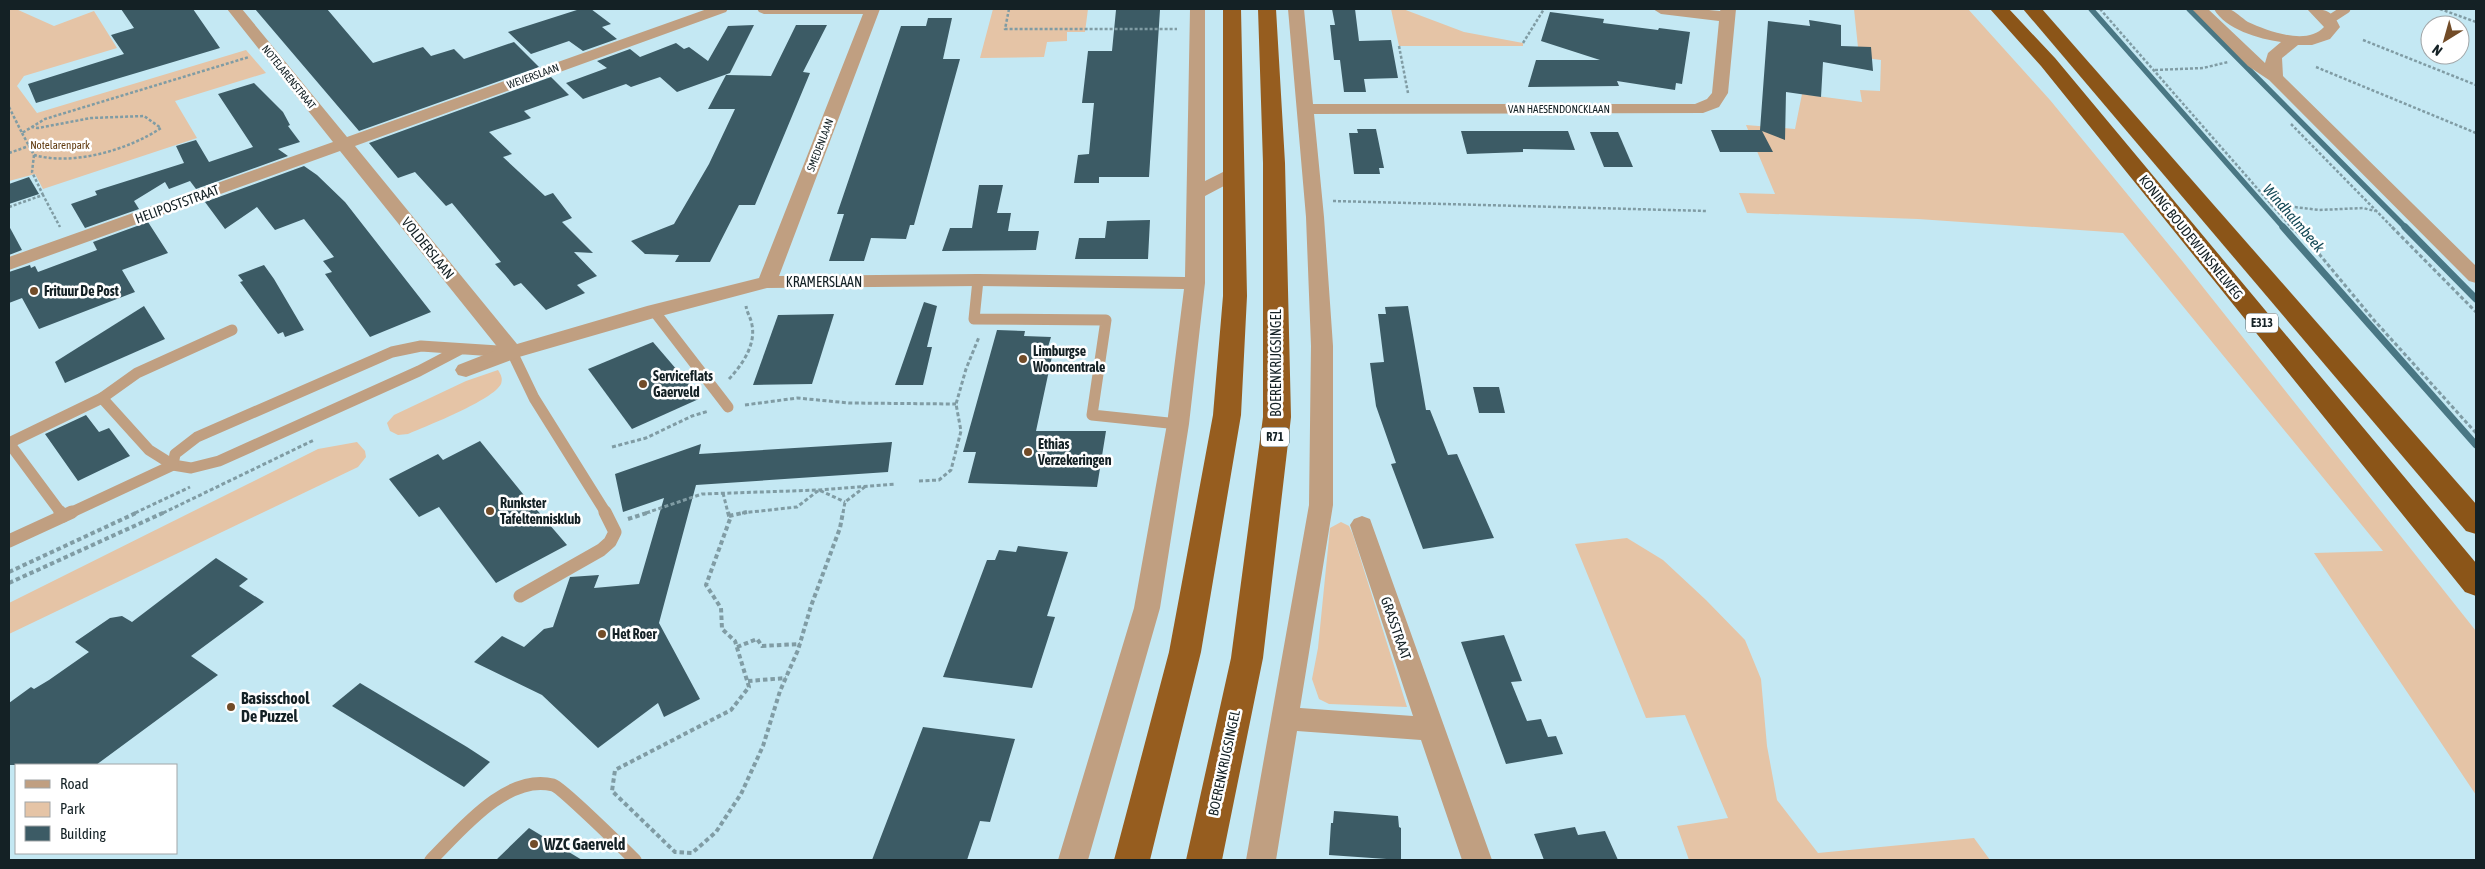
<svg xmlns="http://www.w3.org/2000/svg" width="2485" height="869" viewBox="0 0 2485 869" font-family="'Asap Condensed',sans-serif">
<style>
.green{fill:#e5c4a6}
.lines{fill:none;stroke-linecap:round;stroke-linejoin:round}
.stream-far1{stroke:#497784;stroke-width:5.5}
.stream{stroke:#497784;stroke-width:7}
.building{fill:#3c5b65}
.path-far2{stroke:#809ca4;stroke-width:2.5;stroke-dasharray:3 2;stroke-linecap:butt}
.path-far1{stroke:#809ca4;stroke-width:3;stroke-dasharray:4 2.5;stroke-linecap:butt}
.path{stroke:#809ca4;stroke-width:4;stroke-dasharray:4.5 3;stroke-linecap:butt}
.service-far2{stroke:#c09f81;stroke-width:9}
.service-far1{stroke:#c09f81;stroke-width:11}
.service{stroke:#c09f81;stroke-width:13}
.minor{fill:#c09f81;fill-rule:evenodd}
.trunk{fill:#965d1f;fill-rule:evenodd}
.motorway{fill:#8b5518;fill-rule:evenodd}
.poi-dot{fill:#724c28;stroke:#fff;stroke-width:2}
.labels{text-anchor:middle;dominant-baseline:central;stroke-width:5;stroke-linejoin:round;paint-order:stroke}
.far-street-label{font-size:11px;fill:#142125;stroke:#fff}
.far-park-label{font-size:11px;fill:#5e380c;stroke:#fff}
.shield{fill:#fff;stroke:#5a6466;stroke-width:1}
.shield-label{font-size:12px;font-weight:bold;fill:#142125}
.street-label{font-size:14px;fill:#142125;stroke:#fff}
.poi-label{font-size:14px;font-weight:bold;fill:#142125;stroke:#fff;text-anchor:start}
.water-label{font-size:15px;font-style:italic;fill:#134855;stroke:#fff}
.near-poi-label{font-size:16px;font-weight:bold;fill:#142125;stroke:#fff;text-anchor:start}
</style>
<rect width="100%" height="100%" fill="#c4e8f3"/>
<!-- green -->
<g class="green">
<polygon points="9,9 16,9 54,26 94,11 117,48 24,76 17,86 37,113 246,50 266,73 175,101 197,138 43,189 35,174 9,181"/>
<polygon points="993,9 1088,9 1085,32 1067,32 1067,41 1047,42 1044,57 980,58"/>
<polygon points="1391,9 1403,9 1464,32 1523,43 1523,46 1399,46"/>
<polygon points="1854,9 1968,9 2050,100 2183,262 2476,631 2476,795 2314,553 2383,551 2123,233 1918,219 1747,213 1739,193 1775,194 1746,125 1795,129 1802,94 1862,102 1860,90 1880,91 1881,60 1859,57"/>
<path d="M498 370C501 375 503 378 501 384 493 400 427 426 408 434L398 435 390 431 387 423 394 415 466 381Z"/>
<polygon points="357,442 365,451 366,457 358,467 9,634 9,603 318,449"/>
<polygon points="1341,522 1349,526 1353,535 1407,707 1329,704 1319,699 1312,679 1318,648 1330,528"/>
<polygon points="1627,538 1663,560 1706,600 1745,640 1761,679 1767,746 1777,800 1818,853 1974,838 1990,860 1689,860 1677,826 1728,818 1685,715 1646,718 1575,544"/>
</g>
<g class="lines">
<!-- stream-far1 -->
<g class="stream-far1">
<polyline points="2091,9 2284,228"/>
<polyline points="2189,9 2406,228"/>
</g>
<!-- stream -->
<g class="stream">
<polyline points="2283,227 2476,445"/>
<polyline points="2405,227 2476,299"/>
</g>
</g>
<!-- building -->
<g class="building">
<polygon points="121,9 193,9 220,48 36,103 28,84 124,54 111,35 134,28"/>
<polygon points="255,9 327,9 373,63 423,47 431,56 454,49 464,59 514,42 539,67 359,131"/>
<polygon points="580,9 591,9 611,24 602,27 617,39 583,51 569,41 531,54 508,32"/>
<polygon points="1332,9 1355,9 1359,41 1391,40 1398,78 1364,79 1366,92 1344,92 1340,60 1334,60 1330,25 1335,25"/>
<polygon points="1116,10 1160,10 1149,177 1099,177 1099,183 1074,183 1078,155 1089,154 1094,103 1082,103 1088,51 1112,51"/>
<polygon points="1550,12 1604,19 1603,23 1658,30 1659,28 1690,32 1682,84 1676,83 1675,90 1617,81 1619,86 1528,87 1536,60 1600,60 1541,41"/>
<polygon points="928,18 952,18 943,59 960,59 914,225 910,225 906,239 871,238 864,261 829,261 844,214 837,214 901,26 926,26"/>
<polygon points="1809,20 1841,25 1841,46 1871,47 1873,71 1823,62 1821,97 1786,92 1785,140 1762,131 1773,152 1720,152 1711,130 1760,130 1768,21 1810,26"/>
<polygon points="754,25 730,73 677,92 660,77 631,87 626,84 583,99 566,83 607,68 597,61 630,49 640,57 676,43 684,49 689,47 708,61 728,26"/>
<polygon points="796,25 827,25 803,72 810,73 755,205 739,205 710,262 675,262 679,255 645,254 631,241 674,224 709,164 735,109 708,109 726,75 771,76"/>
<polygon points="551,77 569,95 524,111 531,118 489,132 512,154 503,157 545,196 553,193 572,218 562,222 593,253 574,252 597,276 577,285 585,293 546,310 521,283 514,286 505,275 495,264 501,262 452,203 446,206 415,172 398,178 369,143"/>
<polygon points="254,83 283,112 290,125 288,126 300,142 278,149 288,156 196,189 190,181 169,189 165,182 134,201 139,209 85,228 71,204 97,195 95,191 184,163 176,146 196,140 209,162 253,147 218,94"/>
<polygon points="1357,129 1376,129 1384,168 1379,168 1380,174 1354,174 1349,133 1358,133"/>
<polygon points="1461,131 1568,131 1575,150 1523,149 1523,152 1467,154"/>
<polygon points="1590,132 1618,132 1633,167 1604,167"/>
<polygon points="304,166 317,175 345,202 431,312 370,337 325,274 332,272 323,261 334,257 304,219 275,230 257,207 225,229 205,202"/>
<polygon points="29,177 39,194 9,204 9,184"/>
<polygon points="979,185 1003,185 997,213 1011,213 1008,231 1039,231 1036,250 942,251 950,228 972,228"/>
<polygon points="1150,220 1148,259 1075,259 1079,238 1105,238 1107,221"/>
<polygon points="148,222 168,253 122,270 135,292 39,329 22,298 9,303 9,272 30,265 31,268 35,266 38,272 97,250 93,242"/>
<polygon points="9,226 22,250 9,255"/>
<polygon points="264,265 274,279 304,330 285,337 283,332 278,334 240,282 243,281 238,275"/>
<polygon points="924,302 937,306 927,347 932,347 923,385 895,385"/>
<polygon points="144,306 165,339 65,383 55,362"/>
<polygon points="1408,306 1426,410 1430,410 1448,455 1457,454 1494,538 1423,549 1391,464 1396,463 1376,406 1370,363 1384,362 1378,314 1386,314 1385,307"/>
<polygon points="834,314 812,384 753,385 778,315"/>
<polygon points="997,330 1025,331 1024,336 1051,337 1048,347 1054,347 1036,431 1106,431 1097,487 968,483 976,452 963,452"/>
<polygon points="653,342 701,398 632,429 588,369"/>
<polygon points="1473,387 1499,387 1505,413 1479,413"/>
<polygon points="86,415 99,432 109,428 130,456 78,481 45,434"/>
<polygon points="480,441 523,494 528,504 531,503 567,545 496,583 439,507 419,517 389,479 438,454 443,460"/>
<polygon points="892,442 888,472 696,485 659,623 700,699 664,717 658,703 598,748 542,695 474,662 502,636 524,647 544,629 553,627 570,577 599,575 594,588 639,584 664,498 623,512 615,474 701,444 699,454"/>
<polygon points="1018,546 1068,552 1047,616 1055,617 1032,688 943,677 987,560 995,560 999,550 1016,552"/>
<polygon points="216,558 248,579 239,586 264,602 191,656 218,675 96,765 9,765 9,703 31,687 34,689 49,680 89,652 75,642 110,618 122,616 132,622"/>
<polygon points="1504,635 1522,681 1511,682 1527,721 1541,719 1548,737 1556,736 1563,754 1506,764 1461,642"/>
<polygon points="360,683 467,747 490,762 464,787 332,706"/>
<polygon points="923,727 1015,739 990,822 980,821 967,860 872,860"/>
<polygon points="1334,811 1398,816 1399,827 1401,828 1401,860 1329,855 1331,823 1333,823"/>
<polygon points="1575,827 1578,835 1605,831 1618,860 1544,860 1534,834"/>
<polygon points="529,828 582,860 496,860"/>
</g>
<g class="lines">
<!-- path-far2 -->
<g class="path-far2">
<polyline points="1009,9 1005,29 1177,29"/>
<polyline points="2100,9 2292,228"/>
<polyline points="2440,9 2476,22"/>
<polyline points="2363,40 2476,85"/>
<polyline points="1523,43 1544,9"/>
<polyline points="1399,46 1408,93"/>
<polyline points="2316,67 2476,133"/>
<polyline points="2155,70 2203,68 2228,62"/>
<polyline points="9,107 22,133 45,119 249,57"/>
<polyline points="2291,124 2393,228"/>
<path d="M22 133 34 155C73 166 128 150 161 128L144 116 91 118 38 128 32 127"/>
<polyline points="9,153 29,146"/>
<polyline points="34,155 32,172 43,195"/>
<polyline points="1333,201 1707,211"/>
<polyline points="2270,204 2319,210 2363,208 2375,211"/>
<polyline points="9,207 43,195 60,227"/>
</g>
<!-- path-far1 -->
<g class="path-far1">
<polyline points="2291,227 2310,243 2373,319 2476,433"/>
<polyline points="2392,227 2476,312"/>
<path d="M729 379C742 365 756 345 752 325 751 318 747 313 746 306"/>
<polyline points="745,405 797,398 849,403 956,404"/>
<polyline points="612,447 646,438 692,416 709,411"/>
<polyline points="919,481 939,480 951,470 961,431 956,404 966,369 979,337"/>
<polyline points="723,493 728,513"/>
<polyline points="135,513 190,487"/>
<polyline points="163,513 314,440"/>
<polyline points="646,513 702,494 819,490 896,484"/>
<polyline points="742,513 797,507 819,490 845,502"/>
<polyline points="843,513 845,502 866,486"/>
</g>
<!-- path -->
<g class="path">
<polyline points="728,512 730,519 706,585 721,608 722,629 735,641 749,687 731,710 615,770 612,791 675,852 692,853 716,832 741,794 763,746 780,691 798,650 811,606 840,528 843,512"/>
<polyline points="729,516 747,512"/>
<polyline points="628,519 650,512"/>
<polyline points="9,572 138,512"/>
<polyline points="9,583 165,512"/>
<polyline points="737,647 757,639 762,646 800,644"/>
<polyline points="748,681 786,678"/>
</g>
<!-- service-far2 -->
<polyline class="service-far2" points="2329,20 2346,9"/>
<!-- service-far1 -->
<g class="service-far1">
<polyline points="978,280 974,319 1106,320 1092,415 1178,424"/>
<polyline points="654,311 728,407"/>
<polyline points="461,349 419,371 219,461 191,468 173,465 175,454 197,437 392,352 421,346 512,352 534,398 606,513"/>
<polyline points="9,443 102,398 137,373 232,330"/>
<polyline points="9,443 61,513"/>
<polyline points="70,513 173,465 149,450 102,398"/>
</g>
<!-- service -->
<g class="service">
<polyline points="60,512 63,516"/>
<polyline points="9,541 72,512"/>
<polyline points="520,596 601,550 610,542 615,532 605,512"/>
<path d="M431 860C460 831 507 773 553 785 561 787 624 849 635 860"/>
</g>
<!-- minor -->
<g class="minor">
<polygon points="227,9 242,9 347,137 707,9 728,9 726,12 355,146 517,344 647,306 759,278 863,14 764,14 759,12 757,9 880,9 779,276 978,274 1185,277 1190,9 1205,9 1205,181 1227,170 1239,170 1242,174 1239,178 1205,196 1205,283 1189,424 1160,608 1088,860 1058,860 1134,608 1167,424 1184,289 978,286 767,288 661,316 519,357 466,377 458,375 455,370 458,365 499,349 340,151 9,270 9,257 333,142"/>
<polygon points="1288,9 1304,9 1313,104 1695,104 1707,99 1712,93 1719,21 1661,14 1653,9 1698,9 1720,11 1721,9 1736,9 1728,93 1719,107 1703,113 1314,114 1324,217 1333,346 1333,505 1300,708 1413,716 1350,525 1354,519 1362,516 1370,519 1492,860 1462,860 1421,740 1297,731 1276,860 1246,860 1309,505 1311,346 1306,217"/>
<path d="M2192 9H2208L2265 63 2268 53 2281 42C2259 39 2225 29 2214 9 2218 9 2225 7 2229 9 2235 11 2242 18 2248 22 2268 31 2307 46 2324 27L2307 9C2324 9 2332 9 2340 27L2330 39 2312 45H2298L2282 58 2283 76 2476 266V283L2469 281 2269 80 2248 66Z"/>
</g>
<!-- trunk -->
<g class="trunk">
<polygon points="1223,9 1241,9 1247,296 1241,415 1201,652 1150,860 1114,860 1169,652 1213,415 1223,296"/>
<polygon points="1258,9 1276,9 1285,163 1291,417 1263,658 1222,860 1186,860 1231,658 1263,417 1263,163"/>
</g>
<!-- motorway -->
<g class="motorway">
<polygon points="1990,9 2009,9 2055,58 2476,563 2476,596 2465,592 2041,66"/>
<polygon points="2023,9 2042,9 2476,504 2476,534 2466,531"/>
</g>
</g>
<!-- markers -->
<g class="poi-dot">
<circle cx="34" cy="291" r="5"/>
<circle cx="1023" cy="359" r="5"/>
<circle cx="643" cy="384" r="5"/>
<circle cx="1028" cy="452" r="5"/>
<circle cx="490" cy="511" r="5"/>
<circle cx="602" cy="634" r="5"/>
<circle cx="231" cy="707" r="5"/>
<circle cx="534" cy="844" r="5"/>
</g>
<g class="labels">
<!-- far-street labels -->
<g class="far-street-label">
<text transform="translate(533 76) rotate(-20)">WEVERSLAAN</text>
<text transform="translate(289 77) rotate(51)">NOTELARENSTRAAT</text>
<text x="1559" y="109">VAN HAESENDONCKLAAN</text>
<text transform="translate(820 145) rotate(-69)">SMEDENLAAN</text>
</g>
<!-- far-park labels -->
<g class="far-park-label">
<text x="60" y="145">Notelarenpark</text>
</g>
<!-- shield labels -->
<g class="shield">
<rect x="2246" y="313.5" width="32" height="19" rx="4"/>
<rect x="1261" y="427.5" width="28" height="19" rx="4"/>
</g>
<g class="shield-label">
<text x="2262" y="323">E313</text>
<text x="1275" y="437">R71</text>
</g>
<!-- street labels -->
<g class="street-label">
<text transform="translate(177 204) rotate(-20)">HELIPOSTSTRAAT</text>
<text transform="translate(2191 237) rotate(51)">KONING BOUDEWIJNSNELWEG</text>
<text transform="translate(428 248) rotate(51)">VOLDERSLAAN</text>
<text x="824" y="282">KRAMERSLAAN</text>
<text transform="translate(1276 363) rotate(-90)">BOERENKRIJGSINGEL</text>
<text transform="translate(1396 628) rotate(71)">GRASSTRAAT</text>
<text transform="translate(1224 763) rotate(-78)">BOERENKRIJGSINGEL</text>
</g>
<!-- poi labels -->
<g class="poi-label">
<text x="44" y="291">Frituur De Post</text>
<text x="1033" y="351">Limburgse<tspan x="1033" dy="16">Wooncentrale</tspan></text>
<text x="653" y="376">Serviceflats<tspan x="653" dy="16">Gaerveld</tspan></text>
<text x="1038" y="444">Ethias<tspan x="1038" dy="16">Verzekeringen</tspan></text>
<text x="500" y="503">Runkster<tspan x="500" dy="16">Tafeltennisklub</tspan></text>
<text x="612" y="634">Het Roer</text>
</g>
<!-- water labels -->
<g class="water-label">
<text transform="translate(2294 218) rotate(49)">Windhalmbeek</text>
</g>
<!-- near-poi labels -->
<g class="near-poi-label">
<text x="241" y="698">Basisschool<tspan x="241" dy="18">De Puzzel</tspan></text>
<text x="544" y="844">WZC Gaerveld</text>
</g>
</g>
<!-- border -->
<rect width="2485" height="869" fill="none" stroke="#142125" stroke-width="20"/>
<!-- legend -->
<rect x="15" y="764" width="162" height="90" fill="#ffffff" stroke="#a1a6a8"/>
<rect x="25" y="780" width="25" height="8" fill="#c09f81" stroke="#a1a6a8"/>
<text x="60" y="789" font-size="15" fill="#142125">Road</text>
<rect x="25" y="802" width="25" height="15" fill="#e5c4a6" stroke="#a1a6a8"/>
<text x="60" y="814" font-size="15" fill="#142125">Park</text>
<rect x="25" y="826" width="25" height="15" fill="#3c5b65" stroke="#a1a6a8"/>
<text x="60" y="839" font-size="15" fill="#142125">Building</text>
<!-- north arrow -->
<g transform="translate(2445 40) rotate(217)"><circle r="24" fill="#ffffff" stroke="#a1a6a8"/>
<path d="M0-4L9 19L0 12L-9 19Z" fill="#724c28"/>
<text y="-8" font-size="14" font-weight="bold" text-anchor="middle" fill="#142125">N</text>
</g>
</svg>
